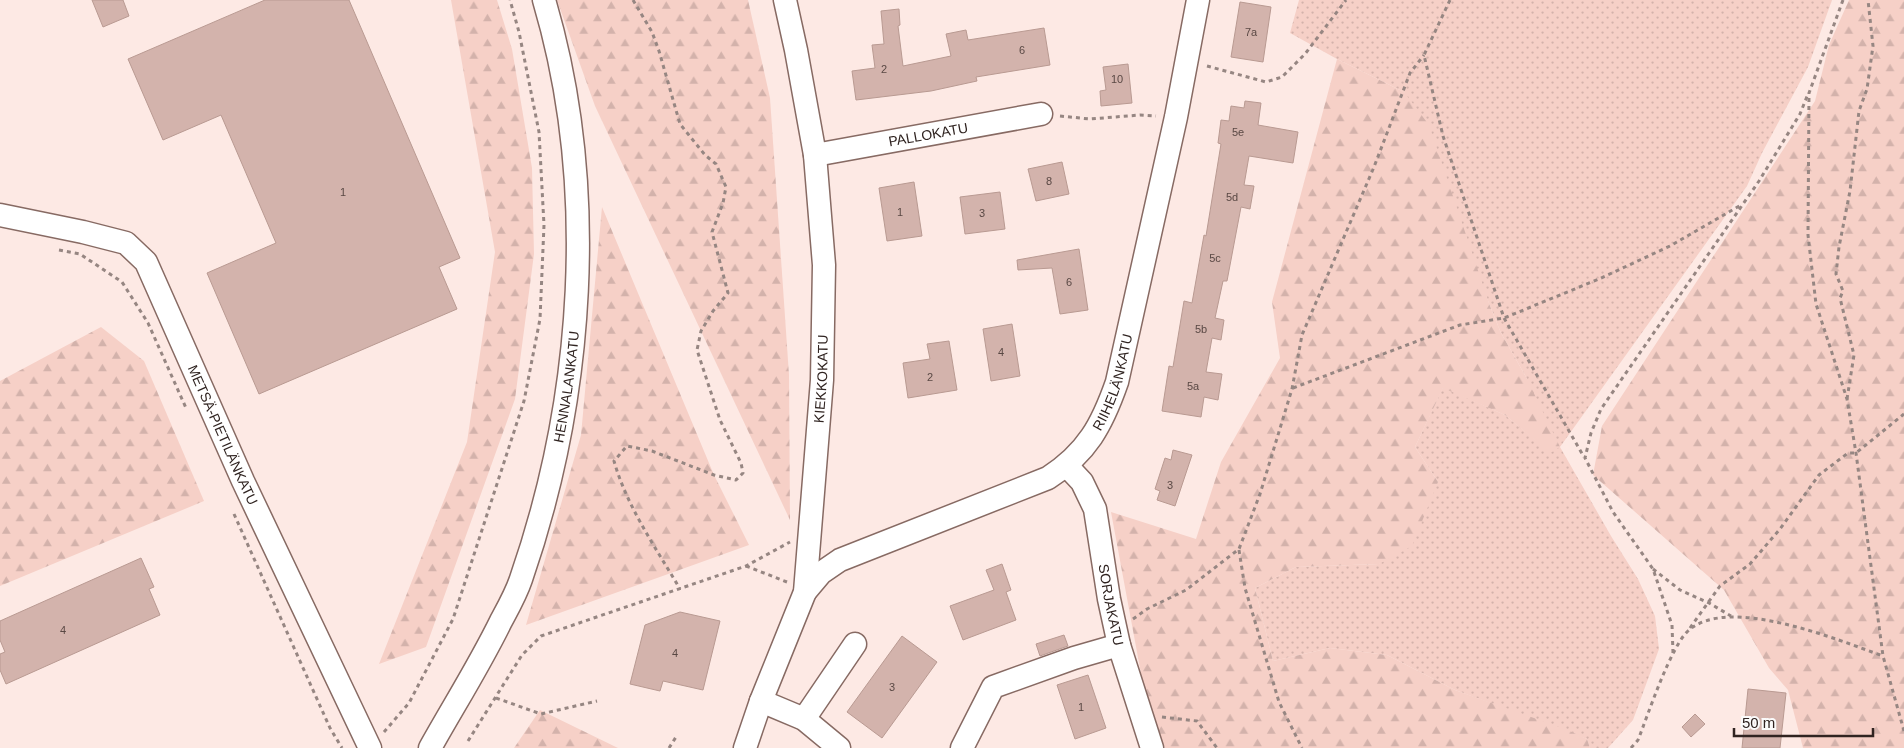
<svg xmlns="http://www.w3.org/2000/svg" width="1904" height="748" viewBox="0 0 1904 748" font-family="Helvetica,sans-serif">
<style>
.grass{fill:url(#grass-dots)}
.forest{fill:url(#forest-firs)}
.building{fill:#d3b3ac;stroke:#b99a92}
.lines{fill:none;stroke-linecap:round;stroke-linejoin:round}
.minor-casing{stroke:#876a63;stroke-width:25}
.path{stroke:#968682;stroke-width:3;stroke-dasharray:4 4;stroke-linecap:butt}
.minor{stroke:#fff;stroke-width:22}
.labels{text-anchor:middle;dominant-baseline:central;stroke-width:4;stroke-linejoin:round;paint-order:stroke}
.number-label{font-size:11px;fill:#594844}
.street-label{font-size:14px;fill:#302421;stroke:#fbfbfb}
</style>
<defs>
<pattern id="grass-dots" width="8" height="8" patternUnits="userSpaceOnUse" patternTransform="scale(1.25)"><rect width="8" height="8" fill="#f6d0c7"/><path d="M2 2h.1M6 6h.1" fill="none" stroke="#d3b2ab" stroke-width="1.8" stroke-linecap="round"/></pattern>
<pattern id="forest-firs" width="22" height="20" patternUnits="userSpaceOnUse" patternTransform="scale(1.25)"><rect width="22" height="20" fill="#f6d0c7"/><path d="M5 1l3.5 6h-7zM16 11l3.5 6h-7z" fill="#d3b2ab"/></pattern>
</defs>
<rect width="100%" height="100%" fill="#fde9e4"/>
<!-- grass -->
<polygon class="grass" points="1299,0 1832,0 1808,67 1762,153 1747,186 1560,447 1611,536 1638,579 1655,616 1659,649 1633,720 1608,748 1590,748 1587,739 1455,690 1387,655 1330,648 1273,661 1255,588 1296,567 1379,564 1438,482 1415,447 1443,387 1505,415 1550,452 1526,377 1501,333 1404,92 1337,59 1290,33"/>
<!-- forest -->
<g class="forest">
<polygon points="451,0 497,0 512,49 532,168 534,254 515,399 426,647 379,664 467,442 495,252"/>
<polygon points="557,0 748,0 770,98 789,375 790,520 595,106"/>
<polygon points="1849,0 1904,0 1904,748 1803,748 1788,690 1769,668 1724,590 1593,475 1602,426 1815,101 1829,45"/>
<polygon points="1337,59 1404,92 1429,125 1490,306 1501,333 1526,377 1560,447 1550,453 1505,415 1443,388 1415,447 1438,482 1412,546 1379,564 1296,567 1255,588 1273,661 1330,648 1387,655 1455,690 1565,729 1587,739 1590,748 1165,748 1147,706 1111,512 1196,539 1221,462 1280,358 1272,302"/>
<polygon points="602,207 714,475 749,545 526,625 581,435"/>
<polygon points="101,327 144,361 204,501 0,586 0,381"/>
<polygon points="540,710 618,748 514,748"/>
</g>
<!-- building -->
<g class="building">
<polygon points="92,0 123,0 129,16 103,27"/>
<polygon points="265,0 349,0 460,258 439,267 457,309 259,394 207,273 276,243 221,115 163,140 128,59"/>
<polygon points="1240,2 1271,7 1263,62 1231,57"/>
<polygon points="899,9 900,25 898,26 903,66 951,56 946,34 966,30 968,40 1044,28 1050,65 976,77 977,81 931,91 856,100 852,71 875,68 872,45 884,44 881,11"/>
<polygon points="1128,64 1132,103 1101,106 1100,91 1106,90 1103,67"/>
<polygon points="1245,101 1261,103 1258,125 1298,132 1293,163 1249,156 1244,185 1254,186 1250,209 1241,207 1227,281 1223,281 1215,318 1224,320 1221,340 1212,338 1206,372 1222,374 1218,400 1204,397 1201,417 1162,411 1169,366 1173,367 1184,301 1192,303 1204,235 1206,236 1221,144 1218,143 1221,120 1229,121 1231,106 1244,108"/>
<polygon points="1062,162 1069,194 1036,201 1028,169"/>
<polygon points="914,182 922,236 887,241 879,188"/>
<polygon points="1000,192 1005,229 965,234 960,197"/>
<polygon points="1079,249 1088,310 1060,314 1052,268 1018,270 1017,260"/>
<polygon points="1012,324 1020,376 991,381 983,329"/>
<polygon points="949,341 957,390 908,398 903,363 930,359 927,344"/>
<polygon points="1173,450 1192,455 1175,506 1157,500 1160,491 1155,489 1165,458 1171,460"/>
<polygon points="141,558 154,587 149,589 160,615 6,684 0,670 0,654 5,652 0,640 0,621"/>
<polygon points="1002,564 1011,590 1006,592 1016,620 963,640 950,606 994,590 986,570"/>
<polygon points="680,612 720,621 703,690 663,681 660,691 630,684 645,625"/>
<polygon points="1064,635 1068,646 1040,656 1036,644"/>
<polygon points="902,636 937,662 882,738 847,712"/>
<polygon points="1088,675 1106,728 1075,739 1057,685"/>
<polygon points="1748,689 1786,693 1780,748 1742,748"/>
<polygon points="1695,714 1705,724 1691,737 1682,727"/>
</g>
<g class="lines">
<defs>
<g id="minor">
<path id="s1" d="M815 155 1041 114"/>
<path id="s2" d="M0 215 83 232 126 243 146 262 243 481 370 748"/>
<path id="s3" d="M1067 466 1082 482 1095 509 1109 599 1119 645 1152 748"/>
<path id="s4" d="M805 592 821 573 840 560 1048 478C1087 453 1102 425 1117 382L1176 117 1198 0"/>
<polyline points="761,701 804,719 839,748"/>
<polyline points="804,719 855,644"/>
<path id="s5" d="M430 748C454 705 479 666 501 621 508 608 516 594 521 579 584 397 599 186 544 0"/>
<path id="s6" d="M745 748 761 701 805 592 822 380 824 265 815 155 796 50 785 0"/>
<polyline points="962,748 993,687 1074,658 1119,645"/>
</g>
</defs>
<!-- minor casing -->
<use href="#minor" class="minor-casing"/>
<!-- path -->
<g class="path">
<path d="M633 0 652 32 659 51 680 124 705 155 716 164 726 187 723 203 712 232 728 293 713 311 701 331 697 350 720 420 741 463 743 473 736 480 714 475 652 451 627 446 614 461C627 507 656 548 680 589"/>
<polyline points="1450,0 1424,55 1443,136 1504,318 1584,457"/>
<polyline points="1843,0 1809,93 1808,235 1816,304 1847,399 1856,453 1883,656 1904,731"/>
<polyline points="1207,66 1266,82 1282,77 1305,54 1346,0"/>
<polyline points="1060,116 1090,119 1140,115 1156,116"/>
<polyline points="59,250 80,254 122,282 148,323 186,408"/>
<polyline points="1293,388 1460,325 1504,318 1599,279 1670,246 1741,205"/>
<polyline points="1847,399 1854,355 1840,298 1843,291 1836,274 1839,247 1850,191 1859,111 1867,89 1873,46 1868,0"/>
<polyline points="234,514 330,728 342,748"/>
<polyline points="1239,550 1245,588 1279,702 1302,748"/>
<polyline points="746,566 787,582"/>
<polyline points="1653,569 1680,590 1709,603 1731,616"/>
<polyline points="1133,619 1147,609 1186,590 1239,549 1260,494 1292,389 1302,335 1374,167 1410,73 1424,55"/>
<polyline points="1690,628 1720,586 1750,564 1780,529 1819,475 1848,453 1856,453 1904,414"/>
<polyline points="1673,653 1672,625 1653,569 1613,512 1585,458 1591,433 1601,409 1759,181 1800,114 1808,94"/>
<polyline points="496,698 541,714 597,701"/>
<polyline points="1162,717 1197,721 1217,748"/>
<polyline points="384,732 409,703 453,619 524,401 540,319 544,225 539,132 519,32 510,0"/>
<polyline points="468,741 522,655 541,636 746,566 790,542"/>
<polyline points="669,748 676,737"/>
<path d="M1631 748 1638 740C1648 715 1671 645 1689 630 1730 595 1838 640 1883 656"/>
</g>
<!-- minor -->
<use href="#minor" class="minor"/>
</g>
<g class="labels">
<!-- number labels -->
<g class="number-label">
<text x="1251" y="32">7a</text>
<text x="1022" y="50">6</text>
<text x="884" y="69">2</text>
<text x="1117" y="79">10</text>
<text x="1238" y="132">5e</text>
<text x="1049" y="181">8</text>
<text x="343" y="192">1</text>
<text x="1232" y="197">5d</text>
<text x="900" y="212">1</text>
<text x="982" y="213">3</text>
<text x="1215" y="258">5c</text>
<text x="1069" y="282">6</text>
<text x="1201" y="329">5b</text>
<text x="1001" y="352">4</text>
<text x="930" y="377">2</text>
<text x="1193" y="386">5a</text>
<text x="1170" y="485">3</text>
<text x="63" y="630">4</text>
<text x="675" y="653">4</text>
<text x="892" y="687">3</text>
<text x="1081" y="707">1</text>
</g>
<!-- street labels -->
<g class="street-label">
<text stroke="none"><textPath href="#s1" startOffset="115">PALLOKATU</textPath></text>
<text stroke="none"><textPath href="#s6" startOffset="381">KIEKKOKATU</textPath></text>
<text stroke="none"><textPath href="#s4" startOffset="391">RIIHELÄNKATU</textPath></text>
<text stroke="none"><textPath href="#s5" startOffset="390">HENNALANKATU</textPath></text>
<text stroke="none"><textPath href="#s2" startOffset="346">METSÄ-PIETILÄNKATU</textPath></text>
<text stroke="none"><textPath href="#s3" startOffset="149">SORJAKATU</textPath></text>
</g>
</g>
<!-- scale -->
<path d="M1734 728v8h139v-8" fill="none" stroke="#302421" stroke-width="2.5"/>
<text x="1742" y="728" font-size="15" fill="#302421" stroke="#fbfbfb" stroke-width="4" paint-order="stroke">50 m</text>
</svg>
